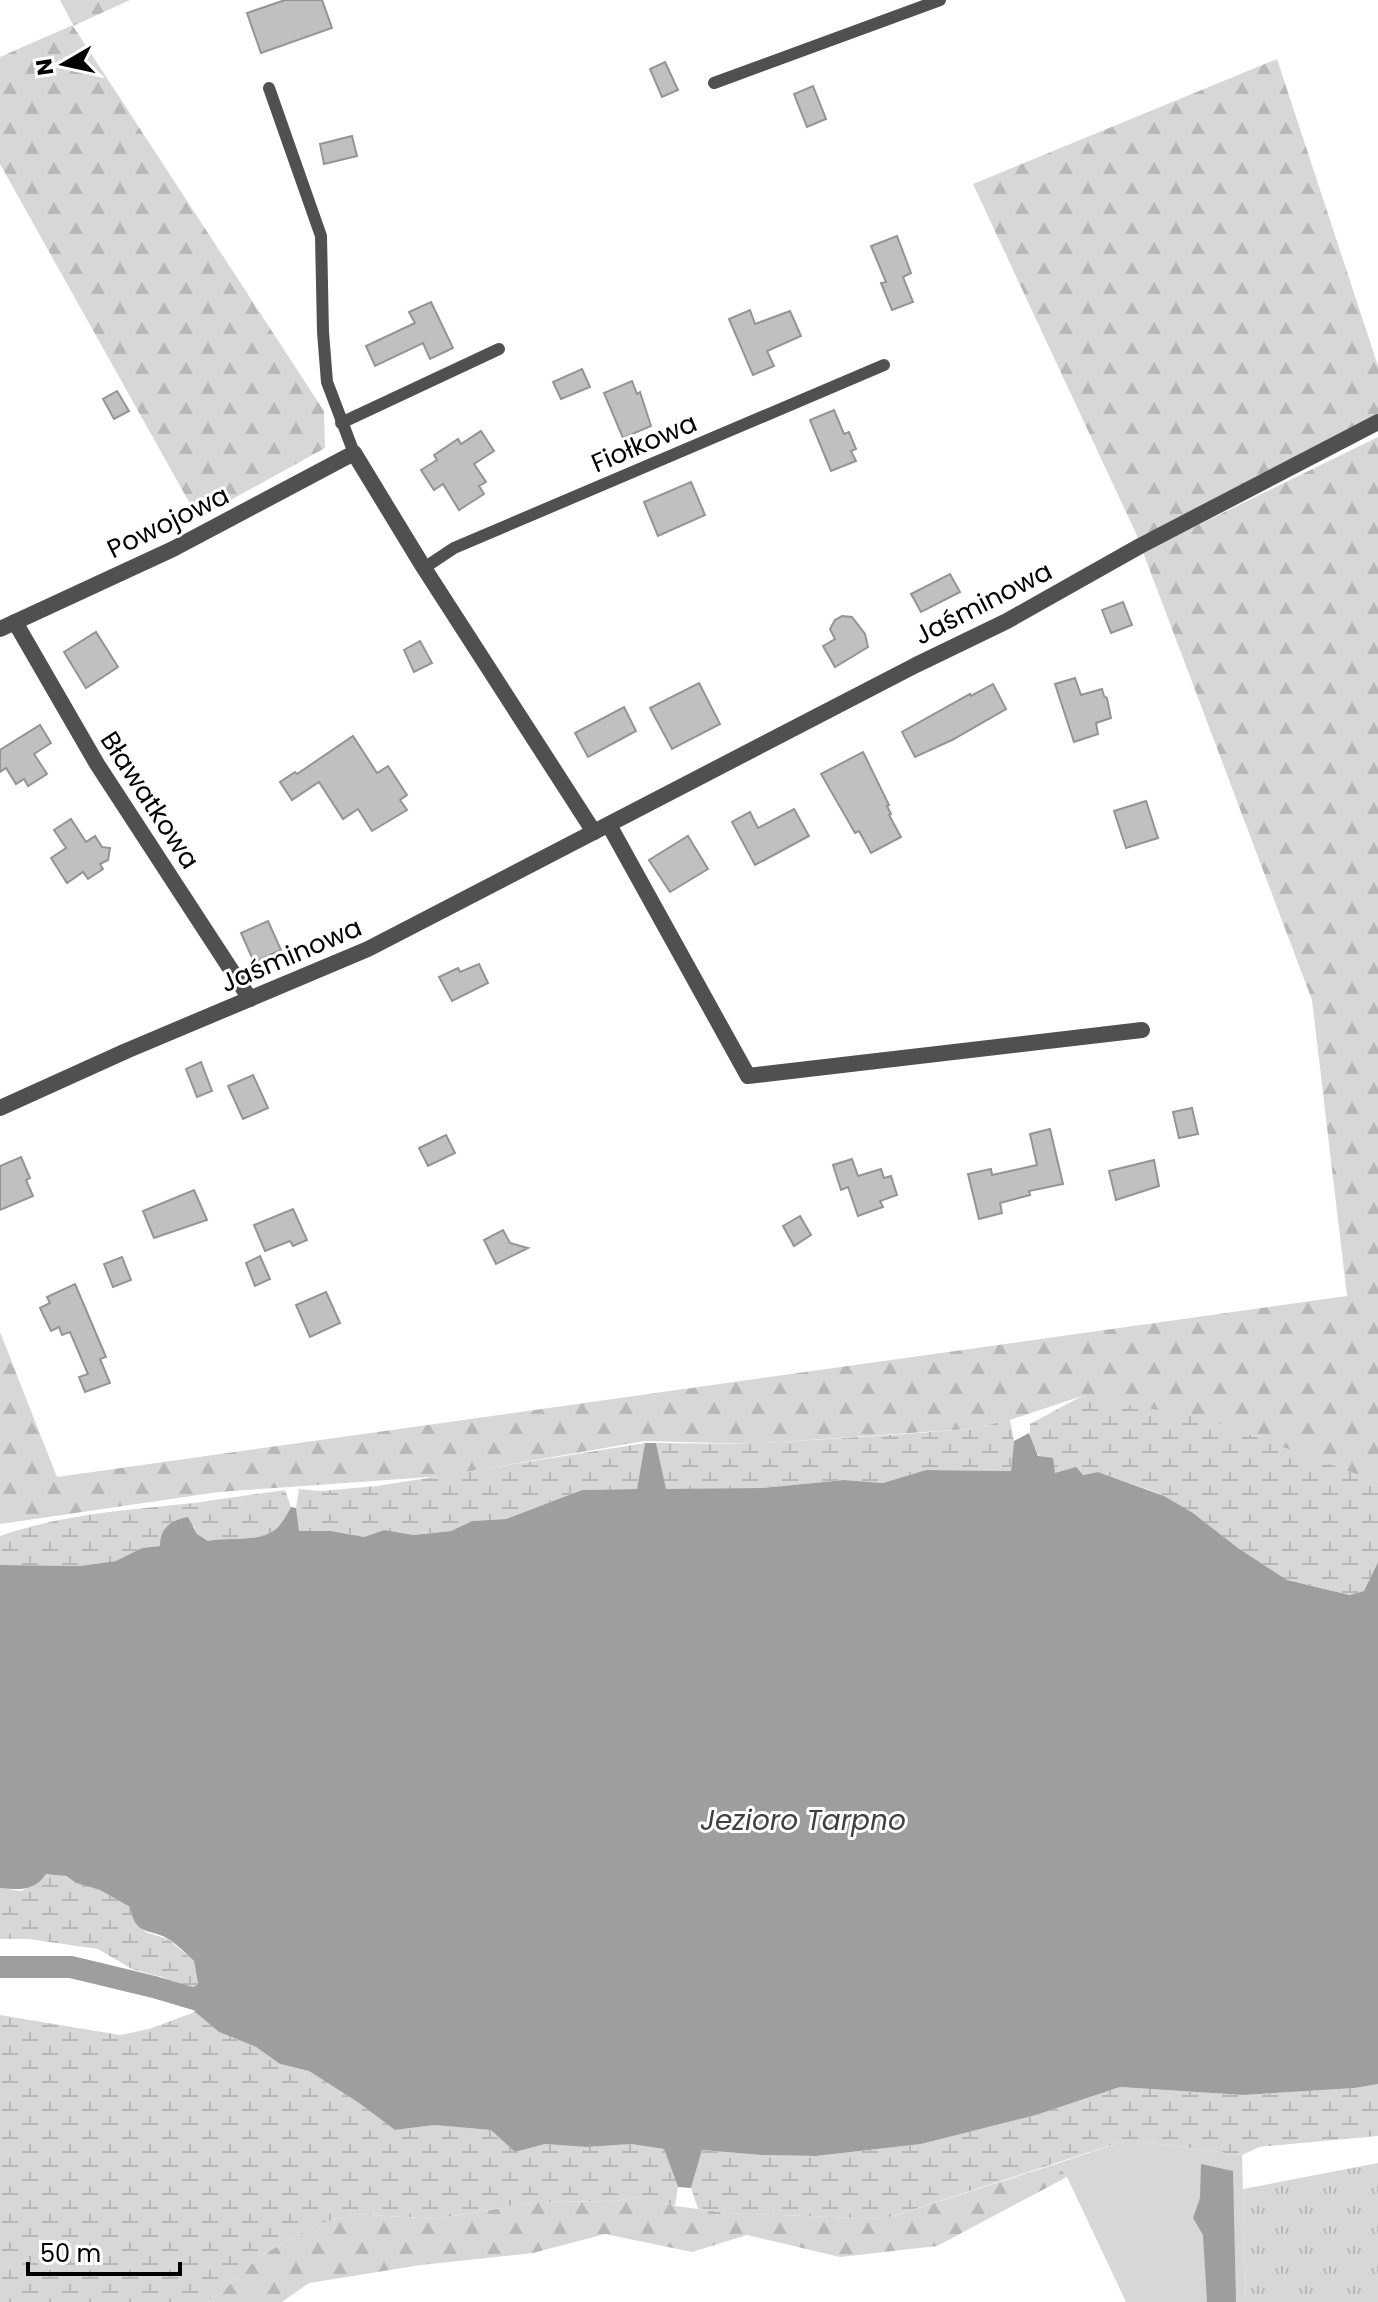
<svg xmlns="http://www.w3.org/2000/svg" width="1378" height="2302" viewBox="0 0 1378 2302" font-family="Poppins,sans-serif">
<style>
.grass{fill:url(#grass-tufts)}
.forest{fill:url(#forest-firs)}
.wetland{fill:url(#wetland-marsh)}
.park{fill:#d7d7d7}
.water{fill:#9e9e9e}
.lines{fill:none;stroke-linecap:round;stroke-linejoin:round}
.canal{stroke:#9e9e9e;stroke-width:22}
.building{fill:#c0c0c0;stroke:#949494;stroke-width:2}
.service{stroke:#505050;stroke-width:12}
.minor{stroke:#505050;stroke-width:16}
.labels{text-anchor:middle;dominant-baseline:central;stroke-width:6;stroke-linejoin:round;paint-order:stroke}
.street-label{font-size:26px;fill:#000;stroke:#fff}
.water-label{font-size:28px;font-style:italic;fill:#3f3f3f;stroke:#fff}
</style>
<defs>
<pattern id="grass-tufts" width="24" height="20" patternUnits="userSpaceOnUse" patternTransform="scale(2)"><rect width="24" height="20" fill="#d7d7d7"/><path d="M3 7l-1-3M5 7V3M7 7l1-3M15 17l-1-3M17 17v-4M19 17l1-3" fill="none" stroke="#b7b7b7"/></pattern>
<pattern id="forest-firs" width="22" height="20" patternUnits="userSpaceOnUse" patternTransform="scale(2)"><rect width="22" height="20" fill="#d7d7d7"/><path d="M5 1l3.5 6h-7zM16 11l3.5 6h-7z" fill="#b7b7b7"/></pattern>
<pattern id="wetland-marsh" width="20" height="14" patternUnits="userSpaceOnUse" patternTransform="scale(2)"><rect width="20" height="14" fill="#d7d7d7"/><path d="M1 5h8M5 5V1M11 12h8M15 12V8" fill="none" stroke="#b7b7b7"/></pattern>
</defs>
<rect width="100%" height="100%" fill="#fff"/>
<!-- grass -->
<polygon class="grass" points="1378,2163 1378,2302 1246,2302 1243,2189"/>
<!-- forest -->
<g class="forest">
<polygon points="60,0 130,0 73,26 324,411 325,448 198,518 0,164 0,57 73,25"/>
<polygon points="1277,59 1378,366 1378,414 1139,540 973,184"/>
<polygon points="1378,437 1378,1482 1082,1396 1010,1420 969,1429 752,1444 645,1441 443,1476 219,1492 0,1524 0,1332 57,1477 1347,1296 1312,1000 1143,552"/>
<polygon points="1056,2164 1067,2177 937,2246 840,2257 747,2235 692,2252 605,2234 533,2253 421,2265 309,2283 282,2302 204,2302 221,2293 260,2256 317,2224 356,2214 435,2219 538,2202 616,2201 637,2197 675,2206 727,2213 884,2219"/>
</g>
<!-- wetland -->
<g class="wetland">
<path d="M1082 1396 1207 1419 1378 1482V1562L1364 1591 1351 1595 1287 1580 1238 1548 1193 1513 1155 1492 1098 1472 1083 1475 1055 1473C1041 1459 1028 1445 1030 1424Z"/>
<polygon points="1010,1420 1014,1441 1011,1471 926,1470 883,1483 844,1480 762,1488 666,1490 656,1443 752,1444 905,1434 969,1429"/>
<polygon points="645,1443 637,1489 582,1490 506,1519 472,1521 451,1531 414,1535 384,1530 364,1537 331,1531 298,1531 296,1508 299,1489 321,1491 377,1486"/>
<path d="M285 1490 291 1507C287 1514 282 1524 276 1529 259 1543 229 1537 208 1541L197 1534 194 1526 160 1546 142 1548 117 1561 80 1566 0 1565V1536C64 1514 127 1510 194 1503 224 1499 255 1494 285 1490Z"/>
<polygon points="60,1873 76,1883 100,1890 130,1907 145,1932 168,1939 194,1961 198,1984 189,1990 162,1977 132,1969 98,1949 29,1939 0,1939 0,1888 22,1891 46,1874"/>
<polygon points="195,2012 219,2032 256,2047 280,2064 309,2071 359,2103 395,2130 434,2125 491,2130 515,2152 545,2144 587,2147 631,2144 664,2149 678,2187 675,2206 636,2197 616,2201 538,2202 435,2219 356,2214 317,2224 260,2256 221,2293 204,2302 0,2302 0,2015 120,2035 149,2029"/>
<polygon points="1378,2084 1378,2136 1259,2147 1242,2155 1127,2140 884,2219 727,2213 698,2209 691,2188 702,2150 761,2155 816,2156 921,2144 1036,2115 1120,2087 1243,2095 1355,2088"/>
</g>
<!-- park -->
<polygon class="park" points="1127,2140 1242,2155 1246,2302 1126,2302 1067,2177 1056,2164"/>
<!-- water -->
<g class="water">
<path d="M1029 1433 1038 1456 1053 1458 1055 1473 1076 1467 1083 1475 1098 1472 1164 1496 1193 1513 1238 1548 1287 1580 1350 1595 1364 1591 1378 1562V2084L1355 2088 1243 2095 1120 2087 1036 2115 921 2144 816 2156 761 2155 702 2150 691 2188 678 2187 664 2149 631 2144 587 2147 545 2144 515 2152 491 2130 434 2125 395 2130 359 2103 309 2071 280 2064 256 2047 219 2032 195 2012 189 1990 198 1984 194 1961C187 1955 179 1946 170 1940 150 1927 136 1938 130 1907L100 1890 76 1883 66 1876 46 1874C35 1891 19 1890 0 1888V1565L80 1566 116 1561 142 1548 160 1546C160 1528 170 1521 188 1517L197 1534 208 1541C229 1537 259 1543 276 1529 282 1524 287 1514 291 1507L296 1508 299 1531H331L364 1537 384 1530 414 1535 451 1531 472 1521 506 1519 582 1490 637 1489 645 1443H656L666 1489 762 1488 844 1480 883 1483 926 1470 1011 1471 1014 1441Z"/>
<polygon points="1201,2164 1233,2171 1236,2302 1207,2302 1203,2235 1193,2218 1200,2198"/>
</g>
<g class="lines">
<!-- canal -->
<polyline class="canal" points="0,1967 71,1967 154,1987 218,2006"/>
</g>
<!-- building -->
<g class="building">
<polygon points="285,0 322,0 332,28 261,53 247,13"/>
<polygon points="665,62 678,90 662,97 650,69"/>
<polygon points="813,86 826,119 807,127 794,94"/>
<polygon points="352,136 357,156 324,164 320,144"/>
<polygon points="897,236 911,273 903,277 913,302 892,310 881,283 886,282 871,246"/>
<polygon points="431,302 453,348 430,359 423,343 375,366 366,346 415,323 409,312"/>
<polygon points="750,310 755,324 790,311 801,336 767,351 774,366 753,375 729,319"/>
<polygon points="582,369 590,387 561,399 553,382"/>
<polygon points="632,381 637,394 640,392 651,426 623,438 604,393"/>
<polygon points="117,391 129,411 114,419 103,399"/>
<polygon points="834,410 844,434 849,432 856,449 851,451 856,461 831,471 810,420"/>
<polygon points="481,431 494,451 474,464 486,482 479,486 484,494 459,510 443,484 434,490 421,470 437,460 434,455 458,439 461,444"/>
<polygon points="691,482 705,515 658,536 644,502"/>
<polygon points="950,574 960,592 921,612 911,594"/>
<polygon points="1123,602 1132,625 1111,633 1102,610"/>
<polygon points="842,616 852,617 865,634 868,647 835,667 823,646 835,639 830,629 835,620"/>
<polygon points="96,632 118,667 86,688 64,652"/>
<polygon points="420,641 432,663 414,672 404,650"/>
<polygon points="1075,678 1081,695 1102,689 1104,696 1107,698 1111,718 1096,723 1098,734 1074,742 1055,684"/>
<polygon points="699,683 720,724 672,749 650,708"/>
<polygon points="993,684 1006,709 952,740 915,757 902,732 970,694 971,696"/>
<polygon points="624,707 636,731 588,757 575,733"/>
<polygon points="40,725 51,743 34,754 47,774 28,786 24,779 16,784 6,768 0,772 0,750"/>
<polygon points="353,736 377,773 388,766 407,795 400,800 407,810 372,831 358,809 343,819 319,782 292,800 280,782 295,772 297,774"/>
<polygon points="863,752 889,805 887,806 891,814 889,815 901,837 871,853 859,831 855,833 821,774"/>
<polygon points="1146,801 1158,838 1126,848 1114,811"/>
<polygon points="794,809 809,836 755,865 732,822 750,812 758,828"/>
<polygon points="71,819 86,842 95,836 102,847 110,848 108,860 100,864 103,869 88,879 83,872 67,883 51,858 66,848 54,830"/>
<polygon points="688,836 708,869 670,892 649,860"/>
<polygon points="268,921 281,950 254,962 241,933"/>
<polygon points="479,964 488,983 452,1001 439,977 458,968 460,972"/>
<polygon points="201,1062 212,1091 197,1097 186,1069"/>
<polygon points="253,1075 268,1108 243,1119 228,1086"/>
<polygon points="1192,1108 1198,1134 1179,1138 1173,1112"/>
<polygon points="1050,1129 1063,1184 1029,1191 1030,1195 1000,1203 1002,1213 979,1219 968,1174 991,1169 992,1175 1037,1165 1030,1134"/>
<polygon points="446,1135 455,1153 428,1166 419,1148"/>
<polygon points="21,1157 30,1178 26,1180 33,1196 0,1210 0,1166"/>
<polygon points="852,1159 858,1176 881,1169 884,1178 891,1176 897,1195 880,1201 883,1207 858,1216 848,1187 841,1190 833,1165"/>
<polygon points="1154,1160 1159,1186 1116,1200 1109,1171"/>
<polygon points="194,1190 207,1220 154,1238 143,1211"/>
<polygon points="293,1209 307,1240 293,1246 290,1241 265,1251 254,1225"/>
<polygon points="800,1216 811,1235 794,1246 783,1226"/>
<polygon points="503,1230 510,1243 528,1248 496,1264 484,1240"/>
<polygon points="260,1256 270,1279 255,1286 246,1263"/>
<polygon points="122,1257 131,1280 113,1287 104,1264"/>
<polygon points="75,1284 106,1357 100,1359 110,1383 85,1392 79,1377 88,1374 70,1332 62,1335 59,1327 51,1331 40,1308 50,1303 47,1297"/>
<polygon points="326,1292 340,1323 310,1337 296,1305"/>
</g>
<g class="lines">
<!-- service -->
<g class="service">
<polyline points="714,83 940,0"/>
<polyline points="269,88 321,236 323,332 327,382 354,453"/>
<polyline points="341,423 499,349"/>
<polyline points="424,568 454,548 884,365"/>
</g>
<!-- minor -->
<g class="minor">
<polyline points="15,622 97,764 250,999"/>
<polyline points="0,629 173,549 354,453 424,568 594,832"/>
<polyline points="609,825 748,1076 1142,1030"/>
<polyline points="0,1108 126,1051 368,949 916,665 1007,621 1140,546 1378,422"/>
</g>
</g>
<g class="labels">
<!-- street labels -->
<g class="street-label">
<text transform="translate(644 443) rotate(-23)">Fiołkowa</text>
<text transform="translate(168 522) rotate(-26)">Powojowa</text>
<text transform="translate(983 603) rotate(-27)">Jaśminowa</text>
<text transform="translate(150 800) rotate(57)">Bławatkowa</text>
<text transform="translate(291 955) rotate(-23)">Jaśminowa</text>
</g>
<!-- water labels -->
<g class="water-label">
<text x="803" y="1820">Jezioro Tarpno</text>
</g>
</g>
<!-- north arrow -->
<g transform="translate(64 64) rotate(261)" stroke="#ffffff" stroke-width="6" paint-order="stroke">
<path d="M0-6L14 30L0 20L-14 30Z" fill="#000000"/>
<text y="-12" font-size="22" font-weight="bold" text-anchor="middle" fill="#000000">N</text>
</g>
<!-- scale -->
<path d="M28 2262v12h152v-12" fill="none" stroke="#000000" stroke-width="4"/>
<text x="40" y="2262" font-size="24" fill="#000000" stroke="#ffffff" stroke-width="6" paint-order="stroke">50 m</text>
</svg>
